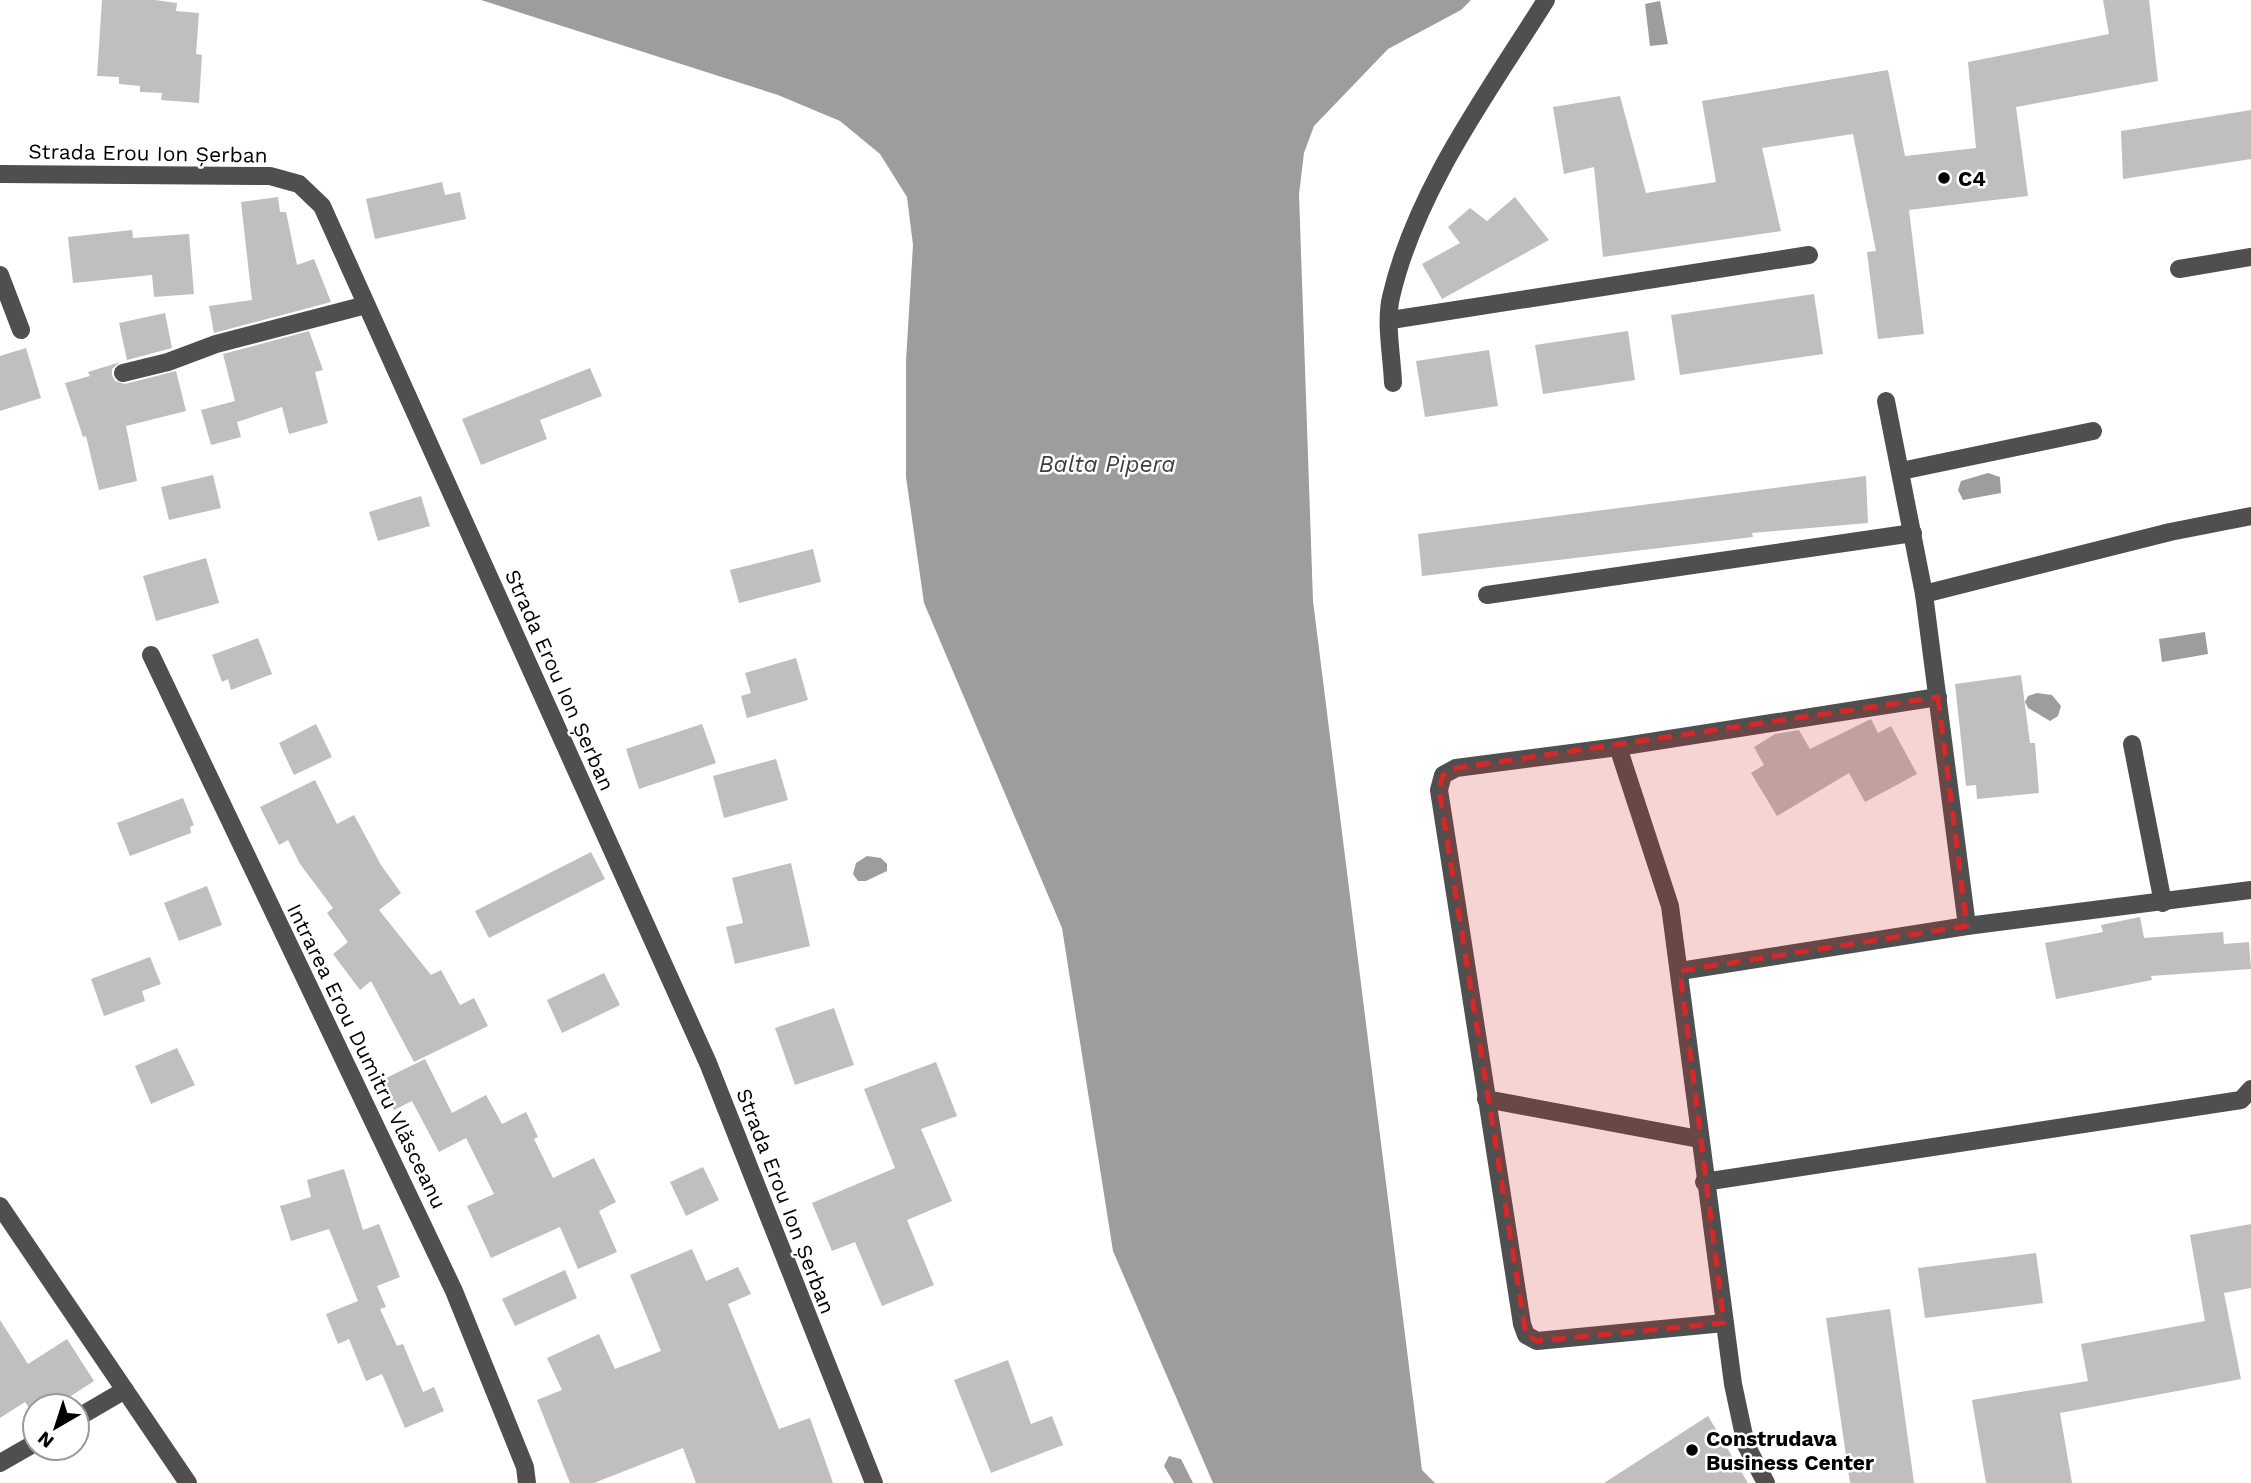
<svg xmlns="http://www.w3.org/2000/svg" width="2251" height="1483" viewBox="0 0 2251 1483" font-family="'Work Sans',sans-serif">
<style>
.water{fill:#9d9d9d}
.building{fill:#bfbfbf}
.lines{fill:none;stroke-linecap:round;stroke-linejoin:round}
.minor{stroke:#4f4f4f;stroke-width:18}
.marked{fill:#d62828;fill-opacity:0.2;stroke:#d62828;stroke-width:5;stroke-dasharray:14 9;stroke-linejoin:round}
.poi-dot{fill:#000;stroke:#fff;stroke-width:2.5}
.labels{text-anchor:middle;dominant-baseline:central;stroke-width:5;stroke-linejoin:round;paint-order:stroke}
.street-label{font-size:21px;fill:#000;stroke:#fff}
.poi-label{font-size:21px;font-weight:bold;fill:#000;stroke:#fff;text-anchor:start}
.water-label{font-size:23px;font-style:italic;fill:#3e3e3e;stroke:#fff}
</style>
<rect width="100%" height="100%" fill="#fff"/>
<!-- water -->
<g class="water">
<polygon points="481,0 1471,0 1461,10 1388,49 1314,126 1304,153 1299,194 1313,601 1422,1470 1435,1483 1213,1483 1113,1251 1062,928 924,603 906,477 906,361 913,245 907,197 880,154 840,121 778,95"/>
<polygon points="1660,1 1668,44 1650,46 1645,4"/>
<polygon points="1988,473 2000,477 2001,493 1963,500 1958,490 1961,481"/>
<polygon points="2205,632 2208,654 2162,662 2159,639"/>
<polygon points="2037,693 2052,695 2061,706 2058,716 2050,721 2028,708 2025,702 2028,696"/>
<polygon points="867,856 881,858 887,864 887,871 866,881 858,881 853,874 856,863"/>
<polygon points="1169,1456 1181,1459 1193,1483 1174,1483 1164,1466"/>
</g>
<!-- building -->
<g class="building">
<polygon points="102,0 155,0 177,3 176,11 199,13 196,54 202,55 199,103 161,100 162,93 140,92 140,86 119,84 119,77 97,76"/>
<polygon points="2103,0 2149,0 2158,81 2016,107 2028,196 1909,210 1924,334 1878,339 1867,252 1876,251 1853,134 1762,148 1781,231 1603,257 1594,167 1564,174 1553,107 1620,96 1646,193 1716,182 1702,101 1888,70 1905,156 1976,148 1968,62 2109,34"/>
<polygon points="2251,110 2251,159 2123,179 2121,131"/>
<polygon points="442,182 445,195 460,192 466,219 375,239 366,199"/>
<polygon points="278,197 280,212 286,212 297,265 314,259 331,302 214,333 209,306 252,300 241,202"/>
<polygon points="1515,197 1549,240 1442,299 1422,264 1460,243 1448,227 1470,208 1487,221"/>
<polygon points="132,230 133,238 189,234 194,294 154,297 152,275 73,283 68,237"/>
<polygon points="1814,294 1823,354 1680,375 1671,315"/>
<polygon points="165,313 172,348 120,362 112,369 112,375 115,381 125,384 176,371 186,411 126,426 137,481 99,490 86,436 83,437 65,383 90,376 88,372 127,360 119,323"/>
<polygon points="309,331 323,370 315,372 328,423 289,434 282,407 237,422 241,437 211,445 201,410 235,401 223,354"/>
<polygon points="1628,331 1635,380 1543,394 1535,345"/>
<polygon points="26,348 41,398 0,411 0,356"/>
<polygon points="1489,350 1498,406 1425,417 1416,361"/>
<polygon points="590,368 602,396 540,420 547,439 481,465 462,419"/>
<polygon points="213,475 221,508 169,520 161,487"/>
<polygon points="1866,476 1868,523 1752,533 1753,537 1422,576 1418,534"/>
<polygon points="421,496 430,526 378,541 369,512"/>
<polygon points="813,549 821,582 739,603 730,570"/>
<polygon points="206,558 219,603 156,621 143,576"/>
<polygon points="258,638 272,674 231,690 228,679 222,682 212,655"/>
<polygon points="796,658 808,700 747,718 741,696 751,693 745,673"/>
<polygon points="2021,675 2030,743 2035,743 2039,793 1977,799 1976,785 1966,786 1955,684"/>
<polygon points="1871,719 1878,733 1891,726 1917,774 1865,802 1849,773 1777,816 1751,773 1764,765 1754,747 1775,734 1799,730 1810,749"/>
<polygon points="316,724 332,757 294,775 279,743"/>
<polygon points="702,724 716,763 639,789 626,749"/>
<polygon points="776,759 788,800 724,818 713,776"/>
<polygon points="315,780 337,824 354,815 381,865 401,893 379,910 431,975 441,970 460,1005 474,998 488,1026 414,1062 371,981 360,990 333,954 348,942 327,913 333,908 300,864 288,840 279,845 260,807"/>
<polygon points="183,798 194,825 190,827 191,833 130,856 117,823"/>
<polygon points="591,852 605,879 489,938 475,911"/>
<polygon points="791,863 810,946 735,964 726,927 743,923 732,878"/>
<polygon points="207,886 222,925 179,941 164,903"/>
<polygon points="2140,917 2144,938 2223,932 2224,944 2249,942 2251,969 2151,976 2152,980 2056,999 2045,943 2103,932 2101,925"/>
<polygon points="150,957 161,984 142,991 145,1001 104,1016 91,979"/>
<polygon points="604,973 620,1005 562,1033 547,1000"/>
<polygon points="834,1008 854,1065 795,1085 775,1028"/>
<polygon points="177,1048 195,1085 151,1104 135,1066"/>
<polygon points="425,1059 452,1113 486,1095 502,1124 526,1112 538,1137 534,1139 553,1178 594,1158 616,1202 599,1211 617,1252 578,1269 560,1227 491,1258 467,1206 494,1194 466,1138 439,1152 412,1101 394,1110 380,1081"/>
<polygon points="936,1062 957,1116 921,1129 952,1201 907,1220 934,1285 882,1306 855,1242 832,1251 812,1203 895,1168 864,1089"/>
<polygon points="703,1167 719,1200 686,1216 670,1182"/>
<polygon points="344,1169 363,1230 379,1224 400,1277 377,1286 386,1307 380,1309 397,1346 403,1344 423,1392 434,1387 444,1411 405,1428 382,1374 366,1381 349,1339 338,1344 326,1314 358,1301 329,1229 291,1241 280,1206 311,1197 307,1180"/>
<polygon points="2251,1224 2251,1288 2224,1293 2241,1379 2060,1413 2072,1483 1986,1483 1972,1400 2088,1381 2081,1344 2205,1321 2190,1235"/>
<polygon points="692,1249 706,1281 738,1267 751,1294 728,1304 779,1429 810,1418 833,1483 696,1483 683,1448 594,1483 570,1483 537,1400 562,1390 547,1358 599,1334 615,1369 661,1351 630,1275"/>
<polygon points="2036,1253 2043,1303 1925,1318 1918,1268"/>
<polygon points="565,1270 577,1298 515,1326 502,1299"/>
<polygon points="1890,1309 1914,1483 1850,1483 1826,1318"/>
<polygon points="0,1320 28,1364 67,1339 94,1381 60,1403 56,1397 42,1406 35,1406 32,1413 25,1402 0,1418"/>
<polygon points="1008,1360 1031,1424 1052,1416 1063,1445 991,1473 954,1380"/>
<polygon points="1708,1416 1748,1483 1604,1483"/>
</g>
<g class="lines">
<!-- minor -->
<g class="minor">
<polyline points="0,174 270,176 299,184 322,206 708,1063 874,1483"/>
<polyline points="2179,269 2251,257"/>
<polyline points="0,275 21,330"/>
<polyline points="1391,320 1809,255"/>
<polyline points="123,373 168,362 216,344 366,305"/>
<path d="M1393 383C1392 356 1385 323 1391 297 1416 189 1488 93 1546 0"/>
<polyline points="1886,401 1924,594 1967,926"/>
<polyline points="1901,471 2093,431"/>
<polyline points="1924,594 2170,532 2251,516"/>
<polyline points="1487,595 1913,533"/>
<polyline points="151,655 454,1291 525,1467 527,1483"/>
<polyline points="2132,744 2163,903"/>
<polyline points="1618,747 1670,906 1733,1384 1746,1445 1766,1483"/>
<polyline points="1680,971 1967,926 2251,890"/>
<polyline points="1486,1099 1699,1139"/>
<polyline points="1704,1182 2241,1100 2251,1089"/>
<polyline points="0,1206 188,1483"/>
<polyline points="1724,1323 1537,1341 1526,1335 1522,1324 1439,790 1443,775 1456,768 1618,747 1938,697"/>
<polyline points="77,1418 125,1390"/>
<polyline points="0,1463 35,1443"/>
</g>
</g>
<!-- marked area -->
<path class="marked" d="M1938 697 1967 926 1680 971 1724 1323 1537 1341 1526 1335 1439 790 1443 775 1456 768Z"/>
<!-- markers -->
<g class="poi-dot">
<circle cx="1944" cy="178" r="7"/>
<circle cx="1692" cy="1450" r="7"/>
</g>
<g class="labels">
<!-- street labels -->
<g class="street-label">
<text transform="translate(148 153) rotate(1)">Strada Erou Ion Șerban</text>
<text transform="translate(560 680) rotate(66)">Strada Erou Ion Șerban</text>
<text transform="translate(367 1056) rotate(64)">Intrarea Erou Dumitru Vlăsceanu</text>
<text transform="translate(786 1201) rotate(69)">Strada Erou Ion Șerban</text>
</g>
<!-- poi labels -->
<g class="poi-label">
<text x="1958" y="178">C4</text>
<text x="1706" y="1438">Construdava<tspan x="1706" dy="24">Business Center</tspan></text>
</g>
<!-- water labels -->
<g class="water-label">
<text x="1107" y="464">Balta Pipera</text>
</g>
</g>
<!-- north arrow -->
<g transform="translate(56 1427) rotate(219)"><circle r="33" fill="#ffffff" stroke="#999999" stroke-width="2"/>
<path d="M0-5L12 26L0 18L-12 26Z" fill="#000000"/>
<text y="-10" font-size="19" font-weight="bold" text-anchor="middle" fill="#000000">N</text>
</g>
</svg>
